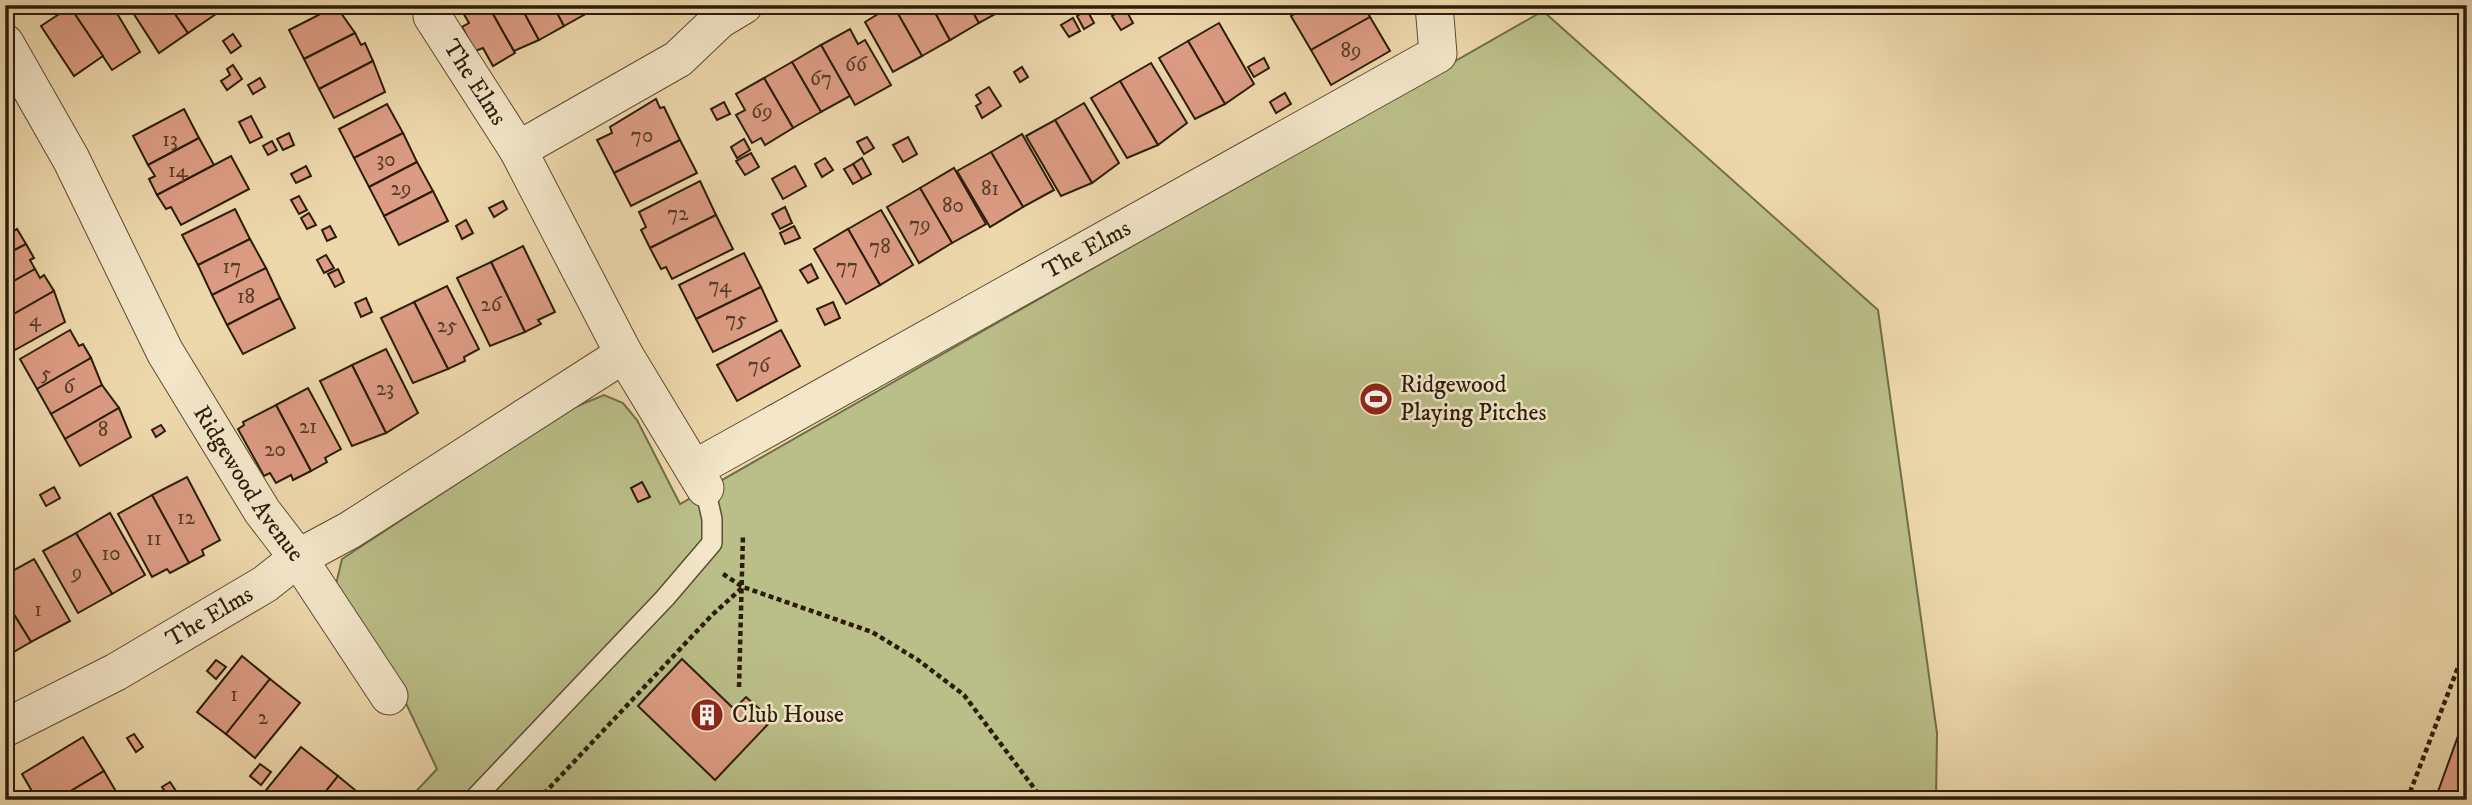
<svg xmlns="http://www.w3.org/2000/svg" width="2472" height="805" viewBox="0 0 2472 805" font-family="'IM FELL DW Pica',serif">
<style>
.green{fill:#babe88;stroke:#726e49;stroke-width:2}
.building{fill:#dc9c83;stroke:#2b1d0a;stroke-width:2}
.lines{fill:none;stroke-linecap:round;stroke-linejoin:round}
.service-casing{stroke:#5c4c32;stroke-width:22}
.minor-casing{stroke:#5c4c32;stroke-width:39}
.path{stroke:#2b1d0a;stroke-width:4.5;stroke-dasharray:5 3.5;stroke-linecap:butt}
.service{stroke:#f3e6c9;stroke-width:19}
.minor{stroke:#f3e6c9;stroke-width:37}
.labels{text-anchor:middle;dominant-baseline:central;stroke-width:5;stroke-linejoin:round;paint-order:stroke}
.number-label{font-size:21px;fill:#573d28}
.street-label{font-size:24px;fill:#2b1d0a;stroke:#f3e6c9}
.poi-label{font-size:24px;fill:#2b1d0a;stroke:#f3e6c9;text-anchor:start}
</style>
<rect width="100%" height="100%" fill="#edd8ac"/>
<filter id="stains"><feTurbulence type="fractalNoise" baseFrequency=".00286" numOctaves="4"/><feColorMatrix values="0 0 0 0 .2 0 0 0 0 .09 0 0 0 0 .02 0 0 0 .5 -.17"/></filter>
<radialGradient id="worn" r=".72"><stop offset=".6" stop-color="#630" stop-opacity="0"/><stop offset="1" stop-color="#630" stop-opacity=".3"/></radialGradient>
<!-- green -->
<polygon class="green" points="1543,11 1878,310 1937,733 1936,800 408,800 437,769 403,697 336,584 342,559 570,409 604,395 623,403 637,420 680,504"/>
<!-- building -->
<g class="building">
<polygon points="73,5 112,5 140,52 112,70 70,7"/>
<polygon points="128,5 169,5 188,33 159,53"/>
<polygon points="169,5 210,5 216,14 188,33"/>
<polygon points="473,5 488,5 515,53 493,66 483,48 475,51 462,27 469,23 462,11"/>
<polygon points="488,5 520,5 539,40 514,51"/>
<polygon points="520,5 553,5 564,26 539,40"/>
<polygon points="553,5 585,5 589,12 564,26"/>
<polygon points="893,5 931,5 950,40 922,56"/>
<polygon points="893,5 922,56 893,72 865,22"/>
<polygon points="931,5 969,5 979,23 950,40"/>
<polygon points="969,5 1007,5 1008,7 979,23"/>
<polygon points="1309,5 1364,5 1370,17 1311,50 1291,16"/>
<polygon points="336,6 355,33 304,59 289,30"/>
<polygon points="70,7 103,56 74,76 41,26"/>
<polygon points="1125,8 1133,23 1121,30 1112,16"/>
<polygon points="1087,10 1094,23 1084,29 1077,16"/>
<polygon points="1370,17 1390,51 1331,85 1311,50"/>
<polygon points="1073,18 1080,31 1069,37 1061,25"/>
<polygon points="1219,23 1254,84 1225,104 1188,41"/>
<polygon points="850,29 858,44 865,40 891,85 855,105 821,45"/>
<polygon points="355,33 361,45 365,43 373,61 319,89 304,59"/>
<polygon points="233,34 241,46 231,53 223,41"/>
<polygon points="1188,41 1225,104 1195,119 1159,58"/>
<polygon points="821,45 850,96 821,112 792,62"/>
<polygon points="1264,58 1269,68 1254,77 1248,67"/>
<polygon points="373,61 385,92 334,118 319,89"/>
<polygon points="792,62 821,112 793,128 764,78"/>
<polygon points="1151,63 1187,123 1158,145 1120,81"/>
<polygon points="233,65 242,79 227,90 221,81 230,75 227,69"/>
<polygon points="1022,67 1028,77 1020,82 1014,72"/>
<polygon points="260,78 265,87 253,94 248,85"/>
<polygon points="764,78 793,128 765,145 761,138 752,143 736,115 745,110 736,94"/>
<polygon points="1120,81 1158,145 1127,158 1091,98"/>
<polygon points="989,87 1001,106 982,118 976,106 981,103 976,95"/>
<polygon points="1285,93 1291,104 1276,113 1270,102"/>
<polygon points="656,99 660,108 664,107 680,140 614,173 597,140 612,133 610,127"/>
<polygon points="724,102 730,114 717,120 711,109"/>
<polygon points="1084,103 1119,163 1092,183 1055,120"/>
<polygon points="387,104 403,133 354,158 339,129"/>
<polygon points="184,109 199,138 148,165 133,136"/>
<polygon points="251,116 262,137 250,143 239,122"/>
<polygon points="1055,120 1092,183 1061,196 1026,136"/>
<polygon points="289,133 294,145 283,150 277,139"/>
<polygon points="403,133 417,162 369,187 354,158"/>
<polygon points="1022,134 1054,190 1023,207 991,152"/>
<polygon points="867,137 874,148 864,154 857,142"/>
<polygon points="908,137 917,154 903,162 893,145"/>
<polygon points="199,138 214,165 157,195 149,179 155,176 148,165"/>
<polygon points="744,139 750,150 737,158 731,147"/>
<polygon points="680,140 697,173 631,206 614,173"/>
<polygon points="272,141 277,150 268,155 263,146"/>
<polygon points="991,152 1023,207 990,227 957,171"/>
<polygon points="751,153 759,167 745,175 736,161"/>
<polygon points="231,156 249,189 181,225 171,207 166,209 157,195"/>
<polygon points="825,158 833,170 822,177 815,164"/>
<polygon points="862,158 871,174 862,179 853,164"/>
<polygon points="417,162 433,191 384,216 369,187"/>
<polygon points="853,164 862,179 853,184 844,169"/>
<polygon points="306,166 311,176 296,183 291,174"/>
<polygon points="795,166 806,186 783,199 772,179"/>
<polygon points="954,168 986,224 952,243 920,188"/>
<polygon points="700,181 716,215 650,248 641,230 646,227 639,212"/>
<polygon points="920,188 952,243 919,263 887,207"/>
<polygon points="433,191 448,221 399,245 384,216"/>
<polygon points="299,196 307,210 299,214 291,200"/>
<polygon points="503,201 507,209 494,217 489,208"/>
<polygon points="785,207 792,223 780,229 772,214"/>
<polygon points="235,209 250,239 198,265 182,235"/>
<polygon points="881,210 913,265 880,285 848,229"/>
<polygon points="309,213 316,225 307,229 301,218"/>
<polygon points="716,215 733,249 672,279 666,267 661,269 650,248"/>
<polygon points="7,219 14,231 17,229 26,244 5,255"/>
<polygon points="466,220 473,233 462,239 456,226"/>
<polygon points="330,226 336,237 327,241 322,230"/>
<polygon points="794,226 800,238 785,244 780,233"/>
<polygon points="848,229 880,285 846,304 814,249"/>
<polygon points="250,239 266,268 212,295 198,265"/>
<polygon points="26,244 34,258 30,260 35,269 5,286 5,255"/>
<polygon points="523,246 555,312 538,320 541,324 525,332 491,262"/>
<polygon points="744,253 761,287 696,319 679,285"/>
<polygon points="326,255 334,268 324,273 317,260"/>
<polygon points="491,262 525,332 490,346 457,278"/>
<polygon points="811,264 818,278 808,283 800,270"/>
<polygon points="266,268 280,298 227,325 212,295"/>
<polygon points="35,269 40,278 44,275 54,291 5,319 5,286"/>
<polygon points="338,269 344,282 335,287 328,274"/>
<polygon points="447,286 479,349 464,357 465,361 448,369 414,302"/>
<polygon points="761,287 777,321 713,352 696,319"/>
<polygon points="54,291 65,322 15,350 5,334 5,319"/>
<polygon points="280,298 295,328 243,354 227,325"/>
<polygon points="366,298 372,312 361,317 355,303"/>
<polygon points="414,302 448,369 413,383 381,318"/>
<polygon points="833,302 840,318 825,325 817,309"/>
<polygon points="70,330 79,346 83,344 91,358 37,389 20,359"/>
<polygon points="781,330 800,366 737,401 717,365"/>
<polygon points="386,349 418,413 386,433 352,365"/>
<polygon points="91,358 102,385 51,414 37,389"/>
<polygon points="352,365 386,433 352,446 320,381"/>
<polygon points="102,385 119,408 65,439 51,414"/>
<polygon points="308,388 341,449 325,458 327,462 311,471 276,405"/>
<polygon points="276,405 311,471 293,480 291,475 276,483 270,473 264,476 238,429 244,425 243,422"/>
<polygon points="119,408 131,437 80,466 65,439"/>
<polygon points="161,425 165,431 156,437 152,430"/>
<polygon points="187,477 220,540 202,550 204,555 189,563 152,495"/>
<polygon points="642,482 650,497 638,502 631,488"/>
<polygon points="54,487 60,498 46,506 40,495"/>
<polygon points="152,495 189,563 170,573 167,569 152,577 118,514"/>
<polygon points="110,513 145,575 112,594 76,533"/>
<polygon points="76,533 112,594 78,613 43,551"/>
<polygon points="34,559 70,621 31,642 5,600 5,575"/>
<polygon points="5,600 31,642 5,657"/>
<polygon points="242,656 270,679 226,734 197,712"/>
<polygon points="682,659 734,709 746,697 772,720 715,780 638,706"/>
<polygon points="216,660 226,667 216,679 207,671"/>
<polygon points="270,679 300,703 255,758 226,734"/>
<polygon points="2467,711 2467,800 2435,800"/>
<polygon points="134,734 143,747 136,752 127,738"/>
<polygon points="83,737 104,771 56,800 37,800 22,774"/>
<polygon points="301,747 338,776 319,800 258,800"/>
<polygon points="260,764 271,772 261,785 250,776"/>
<polygon points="104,771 121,800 56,800"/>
<polygon points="338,776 367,800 319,800"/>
<polygon points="170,782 178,794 170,799 162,787"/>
</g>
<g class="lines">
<defs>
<polyline id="service" points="473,800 665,598 712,543 712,519 705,488"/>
<g id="minor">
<path id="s1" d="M432 16 518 150 624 354"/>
<path id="s2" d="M5 43 71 159 165 352 262 511 298 558 389 696"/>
<polyline points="518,150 678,59 719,20 744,5"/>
<path id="s3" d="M694 469 1438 54 1434 5"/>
<path id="s4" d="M5 728 116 672 265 584 298 558 350 530 624 354 705 488"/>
</g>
</defs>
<!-- service casing -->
<use href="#service" class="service-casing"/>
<!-- minor casing -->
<use href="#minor" class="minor-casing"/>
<!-- path -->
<g class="path">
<polyline points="723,574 743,587 872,632 918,660 964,695 1043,800"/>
<polyline points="739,687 743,534"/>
<polyline points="538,800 712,615 743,587"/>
<polyline points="2407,800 2467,644"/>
</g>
<!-- service -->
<use href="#service" class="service"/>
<!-- minor -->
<use href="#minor" class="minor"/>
</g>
<!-- icons -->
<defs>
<symbol id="stadium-disc" viewBox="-11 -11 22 22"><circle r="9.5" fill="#8f2418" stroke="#f3e6c9"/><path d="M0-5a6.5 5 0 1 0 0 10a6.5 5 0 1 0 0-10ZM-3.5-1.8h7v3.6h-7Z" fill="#fff"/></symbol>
<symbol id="building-disc" viewBox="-11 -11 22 22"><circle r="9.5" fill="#8f2418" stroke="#f3e6c9"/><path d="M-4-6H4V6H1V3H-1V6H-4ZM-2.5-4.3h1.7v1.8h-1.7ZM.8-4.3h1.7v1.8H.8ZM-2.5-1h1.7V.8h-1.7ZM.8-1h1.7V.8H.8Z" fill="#fff"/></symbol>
</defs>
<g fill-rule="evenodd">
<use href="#stadium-disc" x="1357" y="380" width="38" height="38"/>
<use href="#building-disc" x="688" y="696" width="38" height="38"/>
</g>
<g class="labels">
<!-- number labels -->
<g class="number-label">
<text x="1351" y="51">89</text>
<text x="856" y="65">66</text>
<text x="821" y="79">67</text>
<text x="762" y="112">69</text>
<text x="642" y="136">70</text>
<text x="170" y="140">13</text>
<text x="386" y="160">30</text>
<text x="178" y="171">14</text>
<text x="401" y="189">29</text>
<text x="990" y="189">81</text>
<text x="953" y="206">80</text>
<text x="678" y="214">72</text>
<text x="920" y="225">79</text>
<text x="880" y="247">78</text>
<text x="232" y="267">17</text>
<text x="847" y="267">77</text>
<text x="720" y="286">74</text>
<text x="246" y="297">18</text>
<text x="491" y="305">26</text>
<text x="35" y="320">4</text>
<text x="736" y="320">75</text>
<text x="447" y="326">25</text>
<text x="759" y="366">76</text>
<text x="46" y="374">5</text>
<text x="69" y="387">6</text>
<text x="385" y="389">23</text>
<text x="308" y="427">21</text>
<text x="103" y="430">8</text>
<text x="275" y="450">20</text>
<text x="186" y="518">12</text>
<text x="154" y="539">11</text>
<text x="111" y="554">10</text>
<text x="77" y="573">9</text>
<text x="38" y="610">1</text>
<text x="234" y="695">1</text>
<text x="263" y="718">2</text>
</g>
<!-- street labels -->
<g class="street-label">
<text stroke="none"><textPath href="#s1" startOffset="79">The Elms</textPath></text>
<text stroke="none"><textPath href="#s3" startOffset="450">The Elms</textPath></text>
<text stroke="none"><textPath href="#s2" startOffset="504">Ridgewood Avenue</textPath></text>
<text stroke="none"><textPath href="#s4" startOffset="233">The Elms</textPath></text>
</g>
<!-- poi labels -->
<g class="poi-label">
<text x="1400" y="385">Ridgewood<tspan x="1400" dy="28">Playing Pitches</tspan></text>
<text x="732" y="715">Club House</text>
</g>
</g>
<!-- margin -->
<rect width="2472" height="805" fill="none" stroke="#edd8ac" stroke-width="28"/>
<rect x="7" y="7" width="2458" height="791" fill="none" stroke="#2b1d0a" stroke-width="3.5"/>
<rect x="14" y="14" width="2444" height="777" fill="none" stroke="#2b1d0a" stroke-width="2"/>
<rect width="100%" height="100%" filter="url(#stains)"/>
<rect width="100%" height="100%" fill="url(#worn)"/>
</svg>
